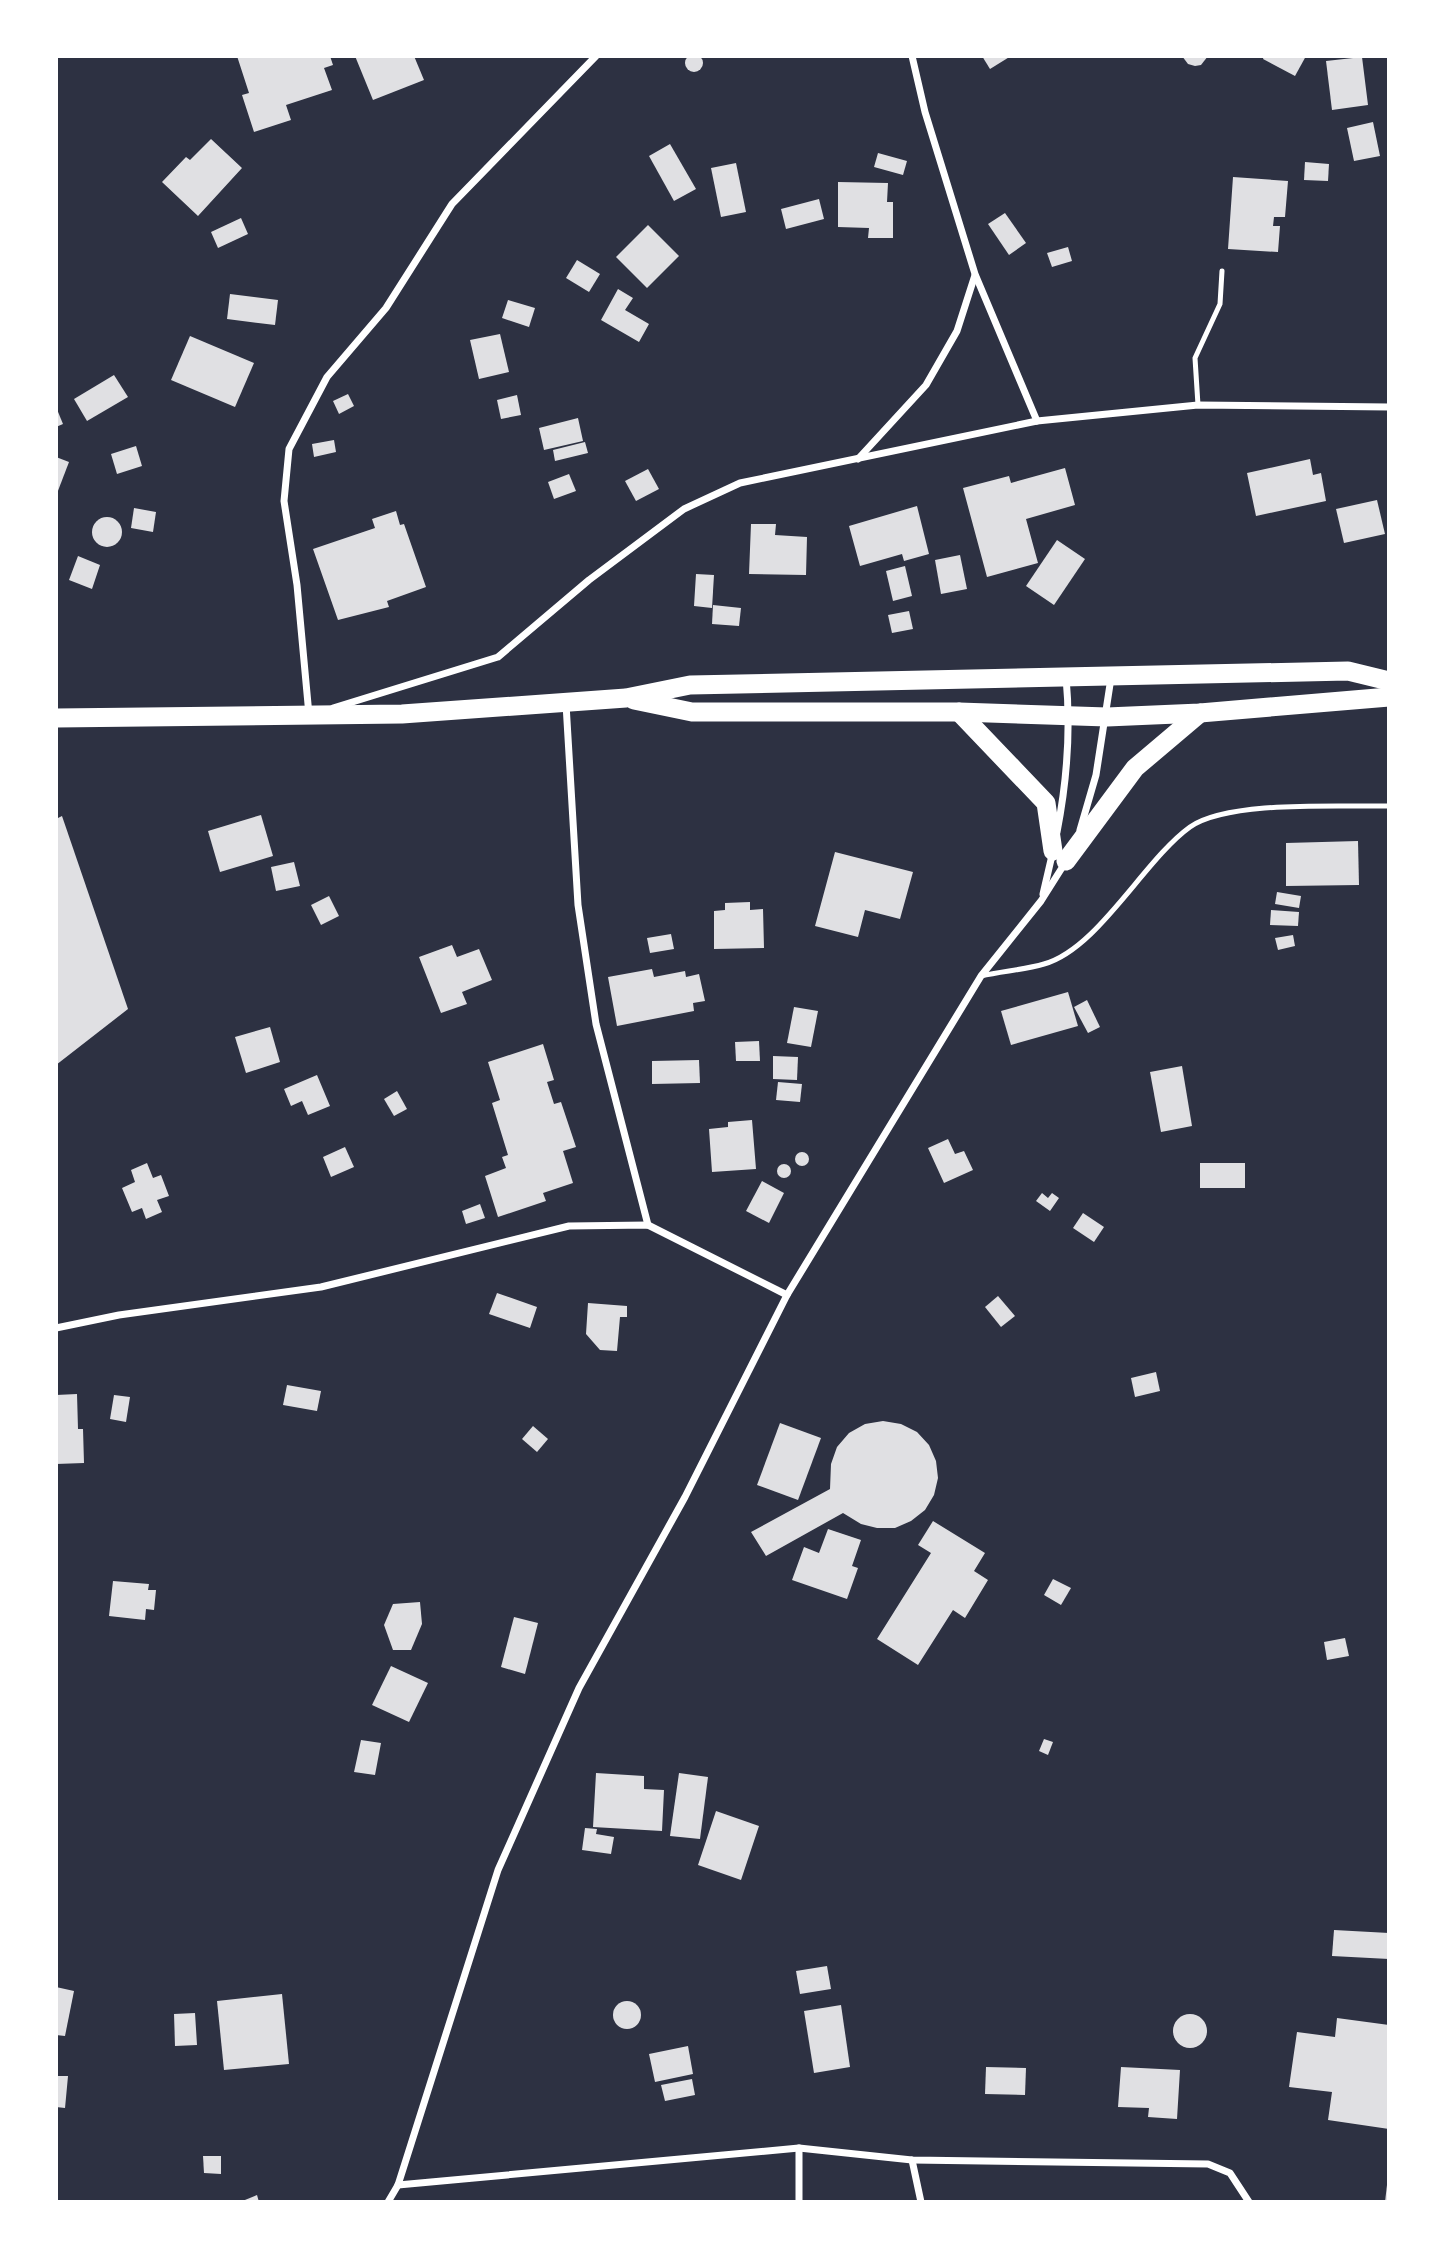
<svg xmlns="http://www.w3.org/2000/svg" width="1445" height="2258" viewBox="0 0 1445 2258" font-family="Rubik,sans-serif">
<style>
.building{fill:#e0e0e3}
.lines{fill:none;stroke-linecap:round;stroke-linejoin:round}
.service{stroke:#fff;stroke-width:5}
.minor{stroke:#fff;stroke-width:7}
.trunk{stroke:#fff;stroke-width:19}
</style>
<rect width="100%" height="100%" fill="#2d3142"/>
<!-- building -->
<g class="building">
<circle cx="694" cy="63" r="9"/>
<polygon points="237,56 330,56 333,65 324,68 332,90 286,105 291,120 254,132 242,95 249,93"/>
<polygon points="355,56 414,56 424,80 373,100"/>
<polygon points="982,56 1011,56 990,69"/>
<polygon points="1182,56 1208,56 1201,65 1195,66 1188,64"/>
<polygon points="1264,56 1306,56 1295,76 1263,59"/>
<polygon points="1362,57 1368,105 1332,110 1326,61"/>
<polygon points="1373,122 1380,156 1354,161 1347,128"/>
<polygon points="211,139 242,168 198,216 162,182 186,157 190,160"/>
<polygon points="670,144 696,189 674,201 649,156"/>
<polygon points="878,153 907,161 903,175 874,167"/>
<polygon points="1305,162 1329,164 1328,181 1304,180"/>
<polygon points="736,163 746,212 721,217 711,168"/>
<polygon points="1233,177 1288,181 1285,217 1274,217 1273,226 1280,226 1278,252 1228,249"/>
<polygon points="838,182 888,183 887,202 893,202 893,238 868,238 869,228 838,227"/>
<polygon points="819,199 824,219 786,229 781,209"/>
<polygon points="1005,213 1026,243 1009,255 988,224"/>
<polygon points="241,218 248,234 218,248 211,232"/>
<polygon points="648,225 679,256 647,288 616,257"/>
<polygon points="1068,247 1072,261 1052,267 1047,253"/>
<polygon points="577,260 600,274 589,292 566,278"/>
<polygon points="618,289 633,298 625,310 649,324 639,342 601,320"/>
<polygon points="230,294 278,300 275,325 227,319"/>
<polygon points="508,300 535,308 529,327 502,318"/>
<polygon points="500,334 509,372 479,379 470,340"/>
<polygon points="190,336 254,363 235,407 171,380"/>
<polygon points="114,375 128,397 87,421 74,399"/>
<polygon points="348,394 354,406 339,414 333,401"/>
<polygon points="517,395 521,415 501,419 497,400"/>
<polygon points="56,407 63,424 56,427"/>
<polygon points="578,418 583,441 544,450 539,428"/>
<polygon points="334,440 336,452 314,457 312,444"/>
<polygon points="585,442 588,453 555,461 553,450"/>
<polygon points="136,446 142,466 117,474 111,454"/>
<polygon points="56,457 69,462 56,496"/>
<polygon points="1310,459 1313,475 1321,473 1326,501 1256,516 1247,473"/>
<polygon points="1065,468 1075,505 1026,519 1038,563 987,577 963,488 1009,476 1011,483"/>
<polygon points="648,469 659,489 636,501 625,481"/>
<polygon points="569,474 576,491 554,499 548,482"/>
<polygon points="1377,500 1385,534 1344,543 1336,509"/>
<polygon points="917,506 929,554 904,561 902,554 860,566 849,526"/>
<polygon points="134,508 156,512 153,532 131,528"/>
<polygon points="396,511 400,525 404,524 426,587 387,601 389,607 338,620 313,549 375,528 372,519"/>
<circle cx="107" cy="532" r="15"/>
<polygon points="751,524 776,524 775,535 807,537 806,575 749,574"/>
<polygon points="1057,540 1085,559 1054,605 1026,586"/>
<polygon points="960,555 967,589 941,594 935,560"/>
<polygon points="78,556 100,565 92,589 69,580"/>
<polygon points="905,566 912,596 893,601 886,571"/>
<polygon points="696,574 714,575 712,608 694,606"/>
<polygon points="713,605 741,608 739,626 712,624"/>
<polygon points="909,611 913,629 892,633 888,615"/>
<polygon points="261,815 273,856 220,872 208,831"/>
<polygon points="62,816 128,1009 56,1065 56,819"/>
<polygon points="1358,841 1359,885 1286,886 1286,843"/>
<polygon points="835,852 913,872 900,919 865,910 858,937 815,926"/>
<polygon points="294,862 300,886 276,891 271,867"/>
<polygon points="1277,892 1301,896 1299,908 1275,904"/>
<polygon points="329,896 339,916 321,925 311,905"/>
<polygon points="750,902 750,910 763,909 764,948 714,949 714,911 725,910 725,903"/>
<polygon points="1271,910 1299,912 1298,926 1270,925"/>
<polygon points="671,934 674,949 650,953 647,938"/>
<polygon points="1293,935 1295,946 1278,950 1275,938"/>
<polygon points="452,945 457,957 479,949 492,980 462,992 467,1004 441,1013 419,957"/>
<polygon points="652,969 654,977 685,971 686,977 699,974 705,1001 693,1003 694,1011 617,1026 608,977"/>
<polygon points="1068,992 1078,1026 1011,1045 1001,1011"/>
<polygon points="1087,1000 1100,1027 1088,1033 1074,1007"/>
<polygon points="794,1007 818,1011 811,1047 787,1043"/>
<polygon points="270,1027 280,1062 246,1073 235,1037"/>
<polygon points="759,1041 760,1061 736,1061 735,1042"/>
<polygon points="543,1044 554,1080 547,1082 554,1104 561,1102 576,1147 563,1151 573,1183 543,1193 546,1201 498,1217 485,1176 506,1168 502,1157 508,1155 492,1103 500,1100 488,1062"/>
<polygon points="773,1056 798,1057 797,1080 773,1079"/>
<polygon points="699,1060 700,1083 652,1084 652,1061"/>
<polygon points="1182,1066 1192,1126 1161,1132 1150,1072"/>
<polygon points="317,1075 330,1106 308,1115 302,1101 291,1106 284,1089"/>
<polygon points="778,1082 802,1084 800,1102 776,1100"/>
<polygon points="397,1091 407,1109 394,1116 384,1099"/>
<polygon points="752,1120 756,1169 712,1172 709,1129 728,1127 728,1122"/>
<polygon points="948,1139 955,1154 964,1151 973,1170 944,1183 928,1148"/>
<polygon points="345,1147 354,1167 331,1177 323,1157"/>
<circle cx="802" cy="1159" r="7"/>
<polygon points="147,1163 153,1178 161,1175 169,1196 157,1200 162,1212 146,1219 142,1208 132,1212 122,1188 135,1182 131,1170"/>
<rect x="1200" y="1163" width="45" height="25"/>
<circle cx="784" cy="1171" r="7"/>
<polygon points="762,1181 784,1193 769,1223 746,1211"/>
<polygon points="1042,1193 1048,1198 1052,1193 1059,1198 1050,1211 1036,1201"/>
<polygon points="480,1204 485,1218 466,1224 462,1211"/>
<polygon points="1083,1213 1104,1227 1094,1242 1073,1228"/>
<polygon points="497,1293 537,1307 530,1328 489,1314"/>
<polygon points="998,1296 1015,1316 1001,1327 985,1307"/>
<polygon points="588,1303 627,1306 627,1317 620,1317 617,1351 600,1350 586,1334"/>
<polygon points="1156,1372 1160,1391 1135,1397 1131,1378"/>
<polygon points="287,1385 321,1391 317,1411 283,1405"/>
<polygon points="77,1394 78,1429 83,1429 84,1463 56,1464 56,1395"/>
<polygon points="114,1395 130,1397 126,1422 110,1419"/>
<polygon points="883,1421 901,1424 917,1432 929,1445 936,1461 938,1478 934,1495 925,1510 911,1521 895,1528 877,1528 861,1524 843,1513 766,1556 751,1532 830,1489 831,1464 837,1447 849,1433 865,1424"/>
<polygon points="780,1423 821,1438 798,1500 757,1485"/>
<polygon points="533,1426 548,1439 537,1452 522,1439"/>
<polygon points="933,1521 985,1553 974,1571 988,1580 965,1618 953,1610 918,1665 877,1639 931,1553 918,1545"/>
<polygon points="828,1529 861,1540 852,1566 858,1568 847,1599 792,1580 804,1547 819,1553"/>
<polygon points="1053,1579 1071,1588 1061,1605 1044,1595"/>
<polygon points="113,1581 149,1584 148,1590 156,1590 154,1610 146,1609 145,1620 109,1616"/>
<polygon points="420,1602 422,1624 411,1650 393,1650 384,1625 393,1604"/>
<polygon points="514,1617 538,1623 525,1674 501,1667"/>
<polygon points="1345,1638 1349,1656 1327,1660 1324,1642"/>
<polygon points="391,1666 428,1683 409,1722 372,1705"/>
<polygon points="1044,1739 1053,1742 1048,1755 1039,1751"/>
<polygon points="361,1740 381,1743 375,1775 354,1772"/>
<polygon points="596,1773 644,1776 644,1789 664,1790 662,1831 593,1827"/>
<polygon points="679,1773 708,1777 700,1839 670,1836"/>
<polygon points="716,1811 759,1826 741,1880 698,1865"/>
<polygon points="585,1828 597,1829 596,1834 614,1837 611,1854 582,1850"/>
<polygon points="1334,1930 1389,1933 1389,1959 1332,1956"/>
<polygon points="827,1966 831,1989 800,1994 796,1971"/>
<polygon points="56,1987 74,1991 65,2036 56,2035"/>
<polygon points="282,1994 289,2064 224,2070 217,2001"/>
<circle cx="627" cy="2015" r="14"/>
<polygon points="841,2005 850,2067 814,2073 804,2011"/>
<polygon points="195,2013 197,2045 175,2046 174,2014"/>
<circle cx="1190" cy="2031" r="17"/>
<polygon points="1337,2018 1389,2025 1389,2129 1328,2120 1332,2092 1289,2087 1297,2032 1335,2037"/>
<polygon points="688,2046 693,2074 655,2082 649,2054"/>
<polygon points="986,2067 1026,2068 1025,2095 985,2094"/>
<polygon points="1121,2067 1180,2070 1177,2119 1148,2117 1149,2108 1118,2107"/>
<polygon points="56,2076 68,2076 65,2108 56,2107"/>
<polygon points="692,2079 695,2095 665,2101 661,2085"/>
<polygon points="203,2156 221,2156 221,2174 204,2173"/>
<polygon points="1387,2185 1389,2202 1385,2202"/>
<polygon points="257,2195 259,2202 240,2202"/>
</g>
<g class="lines">
<!-- service -->
<g class="service">
<polyline points="1198,405 1195,358 1220,304 1222,271"/>
<path d="M981 976C1002 971 1024 970 1044 964 1098 949 1144 860 1190 827 1229 800 1340 807 1389 806"/>
</g>
<!-- minor -->
<g class="minor">
<polyline points="912,56 925,112 975,274 1037,421"/>
<polyline points="858,459 926,385 957,331 975,275"/>
<polyline points="566,704 578,905 596,1024 648,1225"/>
<polyline points="333,708 498,657 589,580 684,509 740,483 1037,421 1198,405 1389,407"/>
<polyline points="309,715 297,585 284,501 289,449 327,377 386,308 452,204 596,56"/>
<polyline points="1080,830 1096,775 1111,678"/>
<path d="M1057 832C1067 781 1071 730 1066 677"/>
<polyline points="1043,894 1053,851"/>
<polyline points="56,1328 119,1315 321,1287 569,1226 648,1225 787,1295"/>
<polyline points="912,2160 921,2202"/>
<polyline points="398,2185 799,2148 912,2160 1208,2164 1230,2173 1249,2202"/>
<polyline points="388,2202 398,2185 498,1870 579,1688 685,1497 787,1295 981,976 1041,901 1065,863"/>
<polyline points="799,2202 799,2148"/>
</g>
<!-- trunk -->
<g class="trunk">
<polyline points="634,700 692,712 959,712 1107,717 1200,713 1389,697"/>
<polyline points="959,712 1046,803 1053,851"/>
<polyline points="56,718 402,714 626,698 690,685 1348,671 1389,681"/>
<polyline points="1066,861 1135,768 1200,713"/>
</g>
</g>
<!-- border -->
<rect width="1445" height="2258" fill="none" stroke="#ffffff" stroke-width="116"/>
</svg>
